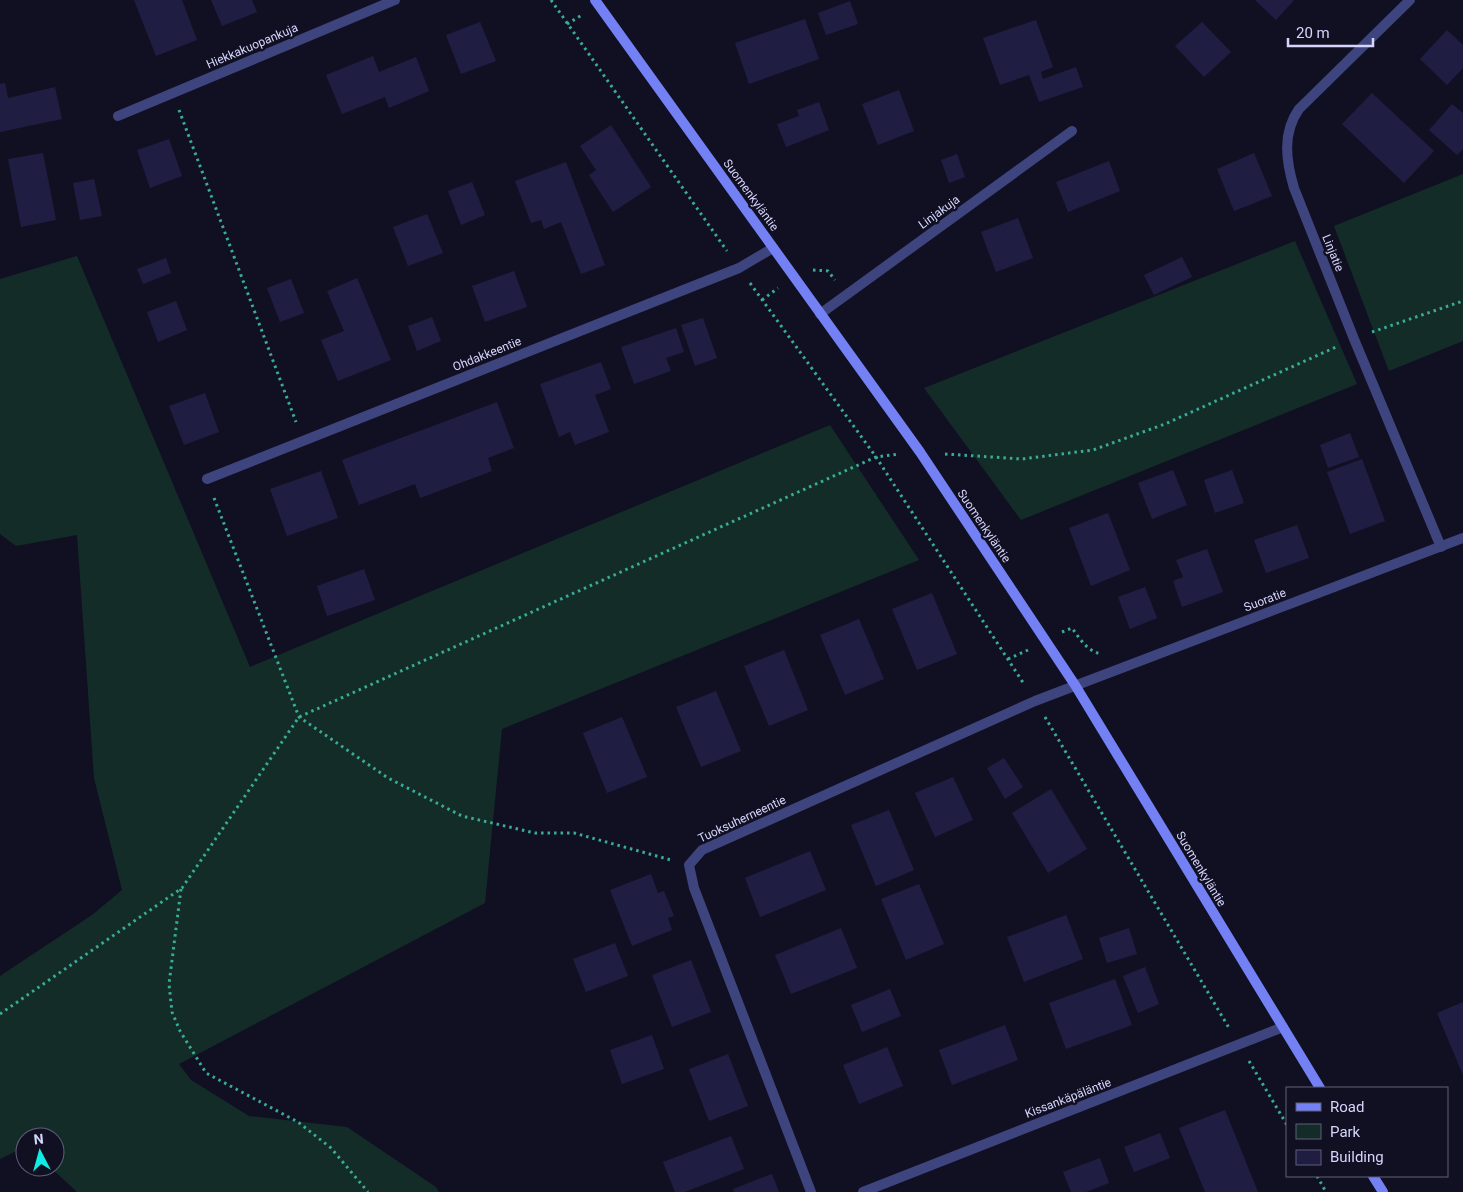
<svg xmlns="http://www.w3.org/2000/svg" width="1463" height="1192" viewBox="0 0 1463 1192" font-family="Roboto,sans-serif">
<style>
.green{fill:#132c28}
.building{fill:#201d42}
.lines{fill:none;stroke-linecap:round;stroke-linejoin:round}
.path{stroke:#38ac96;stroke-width:3;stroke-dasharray:2.5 4;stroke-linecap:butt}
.street{stroke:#3e447e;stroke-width:10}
.secondary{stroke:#7381f4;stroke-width:10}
.labels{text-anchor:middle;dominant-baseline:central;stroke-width:5;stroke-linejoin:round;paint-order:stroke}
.street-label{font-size:12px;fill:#d5d5fc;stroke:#111023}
</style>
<rect width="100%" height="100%" fill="#111023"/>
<!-- green -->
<g class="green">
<polygon points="1463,174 1463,341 1389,371 1334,226"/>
<polygon points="1295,241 1357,384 1021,520 924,388"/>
<polygon points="77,256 250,667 830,425 919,560 502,729 485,903 179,1064 191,1080 249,1116 347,1127 436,1187 439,1192 77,1192 50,1167 55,1167 55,1137 25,1137 25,1147 0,1159 0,976 92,915 122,890 94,778 77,535 16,546 0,534 0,279"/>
</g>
<!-- building -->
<g class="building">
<polygon points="134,0 182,0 197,40 156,56"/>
<polygon points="211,0 252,0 257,12 222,26"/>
<polygon points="1255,0 1294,0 1276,20"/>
<polygon points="850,1 858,24 826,35 818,13"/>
<polygon points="805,19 819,59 749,84 735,43"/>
<polygon points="1036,20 1053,67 1041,72 1043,79 1076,67 1083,87 1039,102 1029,75 1000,85 983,38"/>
<polygon points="480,22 496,61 461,74 446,35"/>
<polygon points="1202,22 1231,52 1204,77 1175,46"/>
<polygon points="1447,30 1463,45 1463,68 1447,85 1420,59"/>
<polygon points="373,56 379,72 416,57 429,91 389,108 385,97 342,114 326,75"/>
<polygon points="5,83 8,98 55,87 62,119 0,132 0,84"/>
<polygon points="899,90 914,131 878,145 862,104"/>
<polygon points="1372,93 1434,151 1404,183 1342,124"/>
<polygon points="819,102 829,130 786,147 777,124 799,116 797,110"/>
<polygon points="1452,104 1463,113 1463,149 1457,155 1429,130"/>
<polygon points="611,125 651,187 613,212 589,175 596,170 580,146"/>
<polygon points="169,139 182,176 150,188 137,150"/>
<polygon points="43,153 56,220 21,227 8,159"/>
<polygon points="1254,153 1272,196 1234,211 1217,169"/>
<polygon points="957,154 965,177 949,183 941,160"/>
<polygon points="1109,161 1120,191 1068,212 1056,182"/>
<polygon points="566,162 605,265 581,274 561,222 544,229 541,220 531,223 515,181"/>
<polygon points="94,179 102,216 80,220 73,183"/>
<polygon points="472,182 485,215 461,225 448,191"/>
<polygon points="427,214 443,253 408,266 393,227"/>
<polygon points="1018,218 1033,258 996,272 981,232"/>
<polygon points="1182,257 1192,277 1154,295 1144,275"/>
<polygon points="166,258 171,273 143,284 137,269"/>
<polygon points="514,271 527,307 485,322 472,286"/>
<polygon points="357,278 391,360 338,381 321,340 344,331 327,291"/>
<polygon points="291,279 304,313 280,322 267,288"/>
<polygon points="176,301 187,330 158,342 147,312"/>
<polygon points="432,317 441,341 417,351 408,326"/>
<polygon points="703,318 717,358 695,366 681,325"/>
<polygon points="676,328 684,352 666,358 671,371 634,384 621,347"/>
<polygon points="601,362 611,389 595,395 609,432 575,445 570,432 559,437 540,384"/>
<polygon points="205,393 219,432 184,445 169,406"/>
<polygon points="497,402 514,448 488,458 492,471 420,498 415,484 359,505 342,460"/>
<polygon points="1350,433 1359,457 1328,468 1320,445"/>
<polygon points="1362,459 1385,521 1350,534 1327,472"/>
<polygon points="1173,470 1187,505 1152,519 1138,483"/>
<polygon points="1232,470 1244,503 1215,513 1204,480"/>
<polygon points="321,471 338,518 287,536 270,489"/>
<polygon points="1108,513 1130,570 1091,586 1069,528"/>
<polygon points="1297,525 1309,558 1266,573 1254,540"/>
<polygon points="1207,549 1223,592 1182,607 1173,581 1183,577 1176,560"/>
<polygon points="364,569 375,600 327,616 317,586"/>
<polygon points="1145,587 1157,618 1130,629 1118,597"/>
<polygon points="932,593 957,654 917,670 892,609"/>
<polygon points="859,619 884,679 845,695 820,635"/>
<polygon points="784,650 808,710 769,726 744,666"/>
<polygon points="716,691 741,751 701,767 676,707"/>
<polygon points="622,717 647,777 607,793 583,733"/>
<polygon points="1004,758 1023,787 1005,799 987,768"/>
<polygon points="953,777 973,820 935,837 915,793"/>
<polygon points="1051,789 1087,849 1048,873 1012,813"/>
<polygon points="889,810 914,870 876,886 851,825"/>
<polygon points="810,851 826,890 760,917 745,878"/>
<polygon points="651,874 658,893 664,891 674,916 668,918 672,930 632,946 610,890"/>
<polygon points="919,884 944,944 906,960 881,899"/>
<polygon points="1066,915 1083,959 1024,982 1007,937"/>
<polygon points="841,928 857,968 791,994 775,955"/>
<polygon points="1129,928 1137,954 1107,963 1099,938"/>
<polygon points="615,943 628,976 586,992 573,959"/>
<polygon points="691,960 711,1012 672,1027 652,975"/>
<polygon points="1145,967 1159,1004 1138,1013 1123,976"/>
<polygon points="1115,979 1132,1025 1066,1049 1049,1003"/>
<polygon points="890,989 901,1016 862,1032 851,1005"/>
<polygon points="1463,1002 1463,1075 1437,1013"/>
<polygon points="1005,1025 1018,1060 952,1085 939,1050"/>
<polygon points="652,1035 664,1069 622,1084 610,1050"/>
<polygon points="887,1047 903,1086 859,1104 843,1065"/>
<polygon points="728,1054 748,1106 709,1121 689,1069"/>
<polygon points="1225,1110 1258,1192 1205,1192 1179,1128"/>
<polygon points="1160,1133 1170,1158 1134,1172 1124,1147"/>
<polygon points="731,1136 744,1169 685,1192 675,1192 663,1162"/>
<polygon points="1100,1158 1109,1183 1086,1192 1071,1192 1063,1172"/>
<polygon points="772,1174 779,1192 734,1192 733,1189"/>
</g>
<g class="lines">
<!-- path -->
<g class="path">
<polyline points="551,0 727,251"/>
<polyline points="567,24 582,15"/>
<polyline points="179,110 296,422"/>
<polyline points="813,270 828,271 835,280"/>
<polyline points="750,283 876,457 1024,684"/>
<polyline points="762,300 778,288"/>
<polyline points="1372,332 1463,301"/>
<polyline points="945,454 1022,459 1093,450 1165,424 1336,347"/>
<polyline points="214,498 299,717 388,778 462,816 535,833 574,833 671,860"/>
<path d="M1062 632 1072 628C1080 639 1087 651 1101 654"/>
<polyline points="1008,659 1028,650"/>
<polyline points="1045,717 1229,1028"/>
<polyline points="181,889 169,984 172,1012 180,1031 206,1073 298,1122 331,1148 368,1192"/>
<polyline points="0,1014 182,888 299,717 876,457 899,454"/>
<polyline points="1249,1061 1287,1125"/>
<polyline points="1317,1176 1326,1192"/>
</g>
<!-- street -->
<g class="street">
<path d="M1410 0 1299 109C1282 133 1286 161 1294 188L1354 339 1441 547"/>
<polyline points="118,116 395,0"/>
<polyline points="820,314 1072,131"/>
<polyline points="207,479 739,268 773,248"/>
<polyline points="811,1192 694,888 689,865 702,850 1035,701 1463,538"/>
<polyline points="863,1192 1283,1027"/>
</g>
<!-- secondary -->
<g class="secondary">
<polyline points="595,0 920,452 1075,685 1320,1088"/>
<polyline points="1373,1176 1383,1192"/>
</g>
</g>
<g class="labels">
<!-- street labels -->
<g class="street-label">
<text transform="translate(252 46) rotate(-23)">Hiekkakuopankuja</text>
<text transform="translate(751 195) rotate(54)">Suomenkyläntie</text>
<text transform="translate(939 212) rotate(-36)">Linjakuja</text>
<text transform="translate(1333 253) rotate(68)">Linjatie</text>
<text transform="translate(487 354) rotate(-22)">Ohdakkeentie</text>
<text transform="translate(984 526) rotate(56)">Suomenkyläntie</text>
<text transform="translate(1265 600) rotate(-21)">Suoratie</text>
<text transform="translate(742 819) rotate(-25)">Tuoksuherneentie</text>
<text transform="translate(1201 869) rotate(59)">Suomenkyläntie</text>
<text transform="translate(1068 1098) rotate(-21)">Kissankäpäläntie</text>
</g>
</g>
<!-- legend -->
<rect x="1286" y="1087" width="162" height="90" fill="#111023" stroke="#5f5f7a"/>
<rect x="1296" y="1103" width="25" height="8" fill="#7381f4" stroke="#5f5f7a"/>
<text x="1330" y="1112" font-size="15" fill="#d5d5fc">Road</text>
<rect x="1296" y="1124" width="25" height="15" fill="#132c28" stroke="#5f5f7a"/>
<text x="1330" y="1137" font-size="15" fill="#d5d5fc">Park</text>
<rect x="1296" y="1150" width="25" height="15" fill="#201d42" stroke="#5f5f7a"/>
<text x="1330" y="1162" font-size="15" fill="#d5d5fc">Building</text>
<!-- north arrow -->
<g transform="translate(40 1152) rotate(354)"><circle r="24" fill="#111023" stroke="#5f5f7a"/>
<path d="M0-4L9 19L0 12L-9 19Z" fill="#12ebe4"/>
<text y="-8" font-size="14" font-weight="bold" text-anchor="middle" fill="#d5d5fc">N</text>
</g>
<!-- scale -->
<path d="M1288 38v8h85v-8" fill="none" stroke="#d5d5fc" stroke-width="2.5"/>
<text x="1296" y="38" font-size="15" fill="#d5d5fc" stroke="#111023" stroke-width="4" paint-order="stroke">20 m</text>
</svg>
